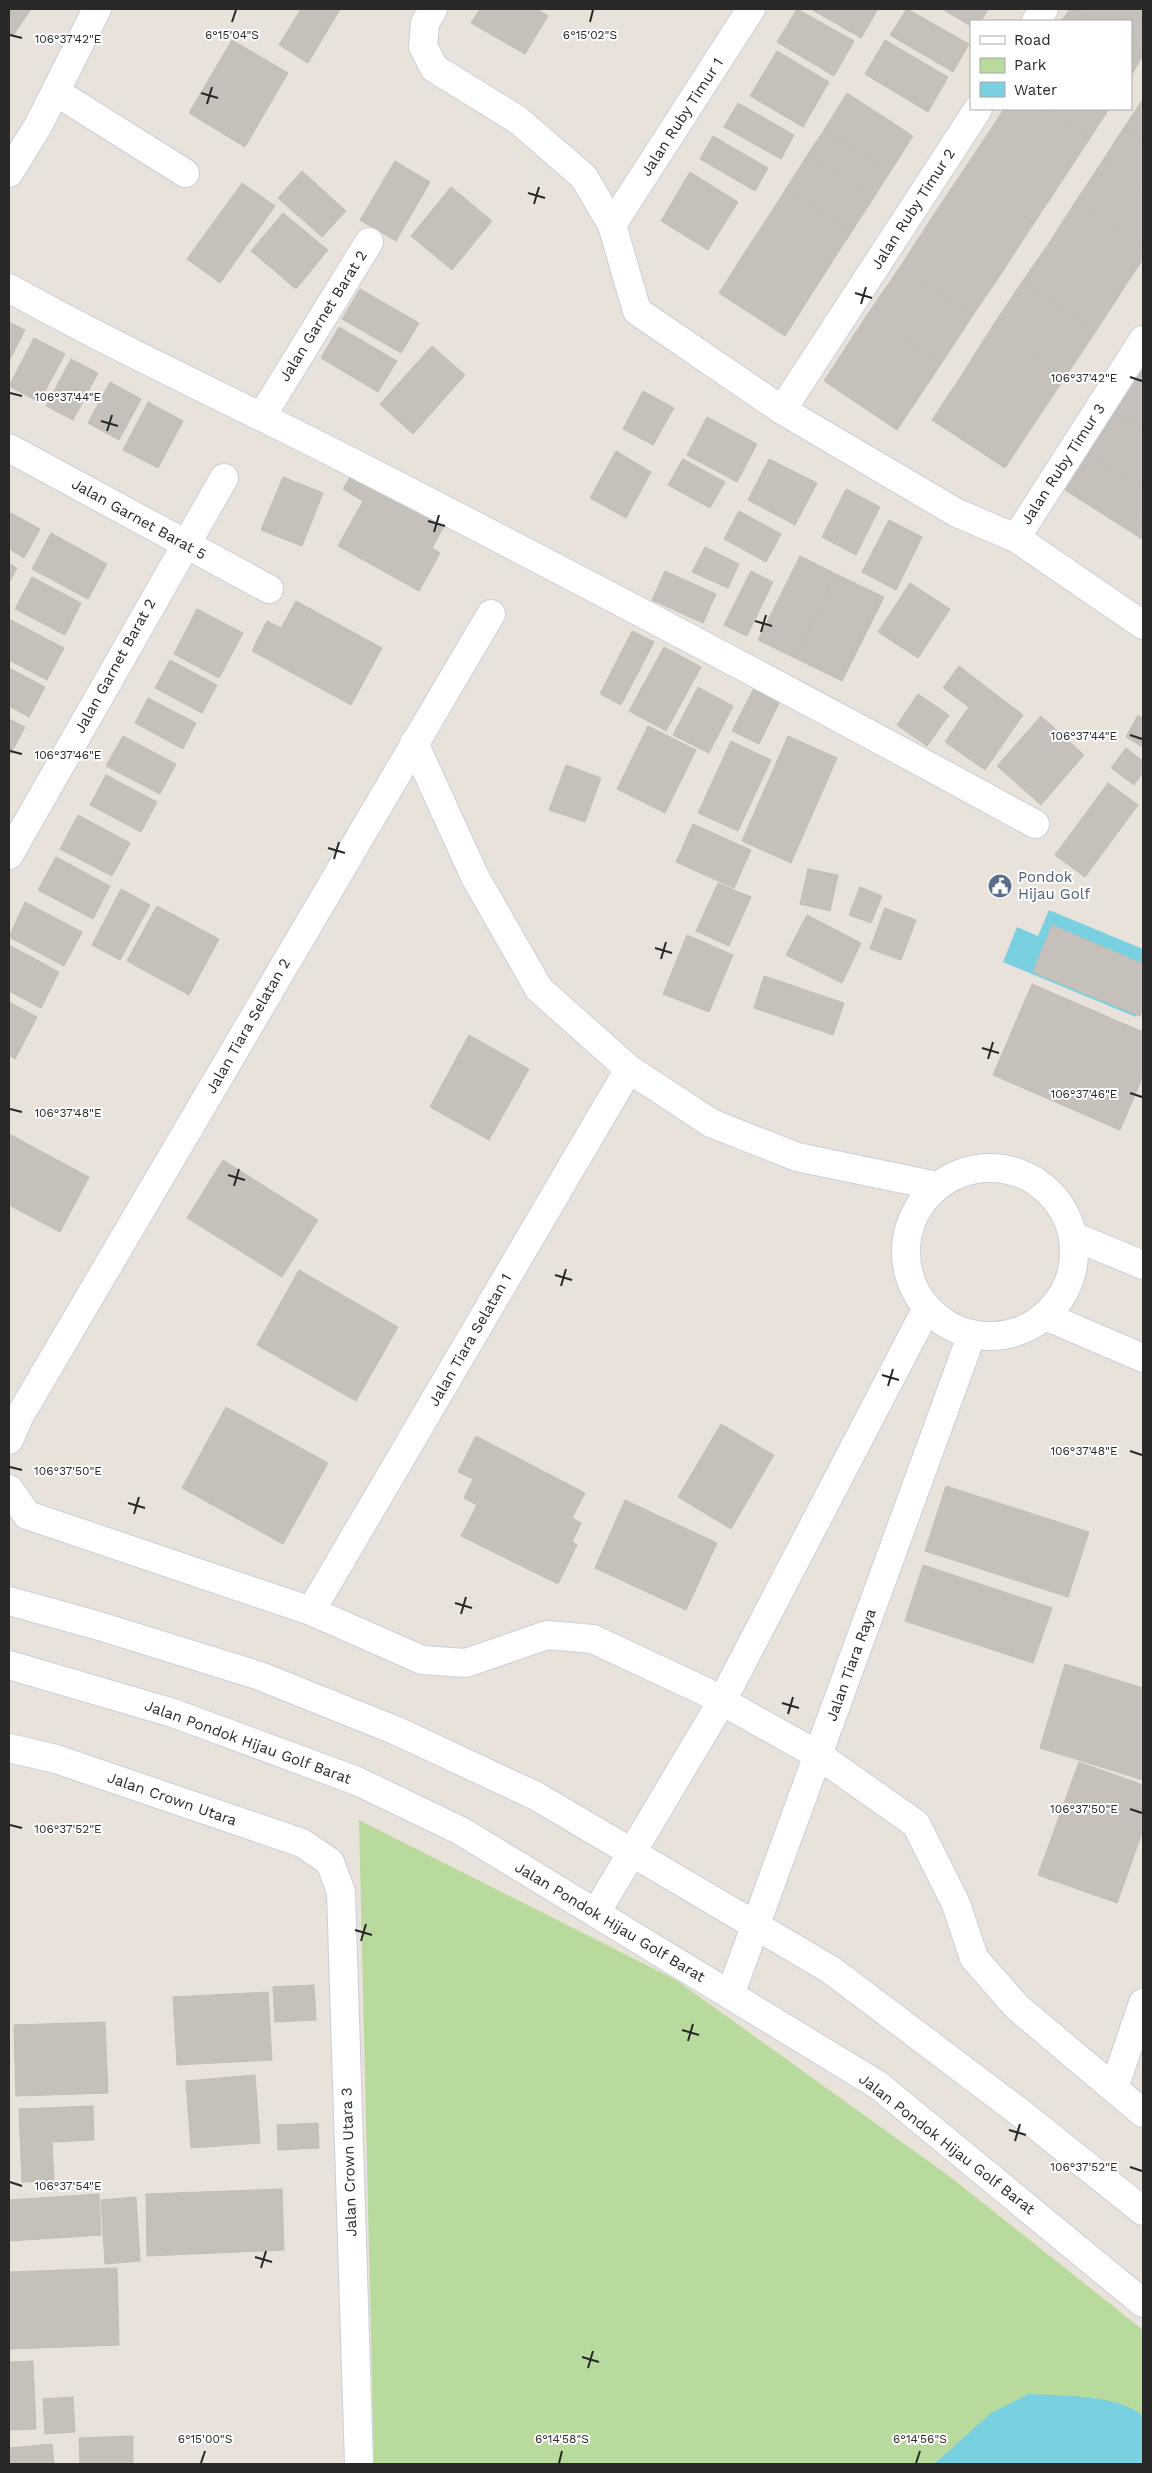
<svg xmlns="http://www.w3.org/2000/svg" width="1152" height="2473" viewBox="0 0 1152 2473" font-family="'Work Sans',sans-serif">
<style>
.green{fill:#b9da9d}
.water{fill:#79d0e1}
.building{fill:#c5c0ba;stroke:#c4bdb6}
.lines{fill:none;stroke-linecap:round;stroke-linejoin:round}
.minor-casing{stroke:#caced9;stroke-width:30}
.minor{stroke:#fff;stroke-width:28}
.ticks{fill:none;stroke:#282828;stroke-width:2}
.labels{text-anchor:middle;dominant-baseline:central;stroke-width:4;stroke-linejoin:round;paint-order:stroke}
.street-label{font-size:15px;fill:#282828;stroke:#fff}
.service-label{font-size:15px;fill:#4e5e75;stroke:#fff;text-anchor:start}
.ticks-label{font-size:12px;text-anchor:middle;fill:#282828;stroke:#fff;stroke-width:4;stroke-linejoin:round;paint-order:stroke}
</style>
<rect width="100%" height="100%" fill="#e9e2db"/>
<!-- green -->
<polygon class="green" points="359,1820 676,1980 949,2176 1143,2330 1143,2464 374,2464"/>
<!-- water -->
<g class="water">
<polygon points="1049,910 1143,949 1143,1000 1136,1017 1003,962 1017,927 1038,936"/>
<path d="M1029 2394C1062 2396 1118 2394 1143 2416V2464H934L991 2413Z"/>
</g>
<!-- building -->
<g class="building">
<polygon points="9,9 31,9 14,34 9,36"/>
<polygon points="301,9 340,9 308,63 279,45"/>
<polygon points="480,9 537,9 548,16 525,54 471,23"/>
<polygon points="797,9 854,41 834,76 777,42"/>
<polygon points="811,9 878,9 861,38"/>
<polygon points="907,9 969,44 953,72 890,35"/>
<polygon points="942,9 988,9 981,21 971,21 971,26"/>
<polygon points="1070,9 1074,9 1093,21 1061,21"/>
<polygon points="1074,9 1141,9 1143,55 1131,46 1131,21 1093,21"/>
<polygon points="232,40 288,73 245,147 189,113"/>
<polygon points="885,40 948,77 928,112 865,74"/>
<polygon points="1131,46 1143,55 1131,76"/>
<polygon points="777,51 829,82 803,127 750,96"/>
<polygon points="847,93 913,136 890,172 824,130"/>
<polygon points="1143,99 1143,142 1123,129"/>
<polygon points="738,103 794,135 781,159 724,127"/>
<polygon points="1004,109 1046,109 1090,138 1064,178 991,129"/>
<polygon points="1046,109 1109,109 1090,138"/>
<polygon points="991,129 1064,178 1034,223 961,174"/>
<polygon points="1123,129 1143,142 1143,187 1103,160"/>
<polygon points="824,130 890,172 874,197 808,154"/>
<polygon points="713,136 768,168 755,191 700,159"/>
<polygon points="808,154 874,197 852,231 786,189"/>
<polygon points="1103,160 1143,187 1143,246 1076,201"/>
<polygon points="395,161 430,182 396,241 360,220"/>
<polygon points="302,171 346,211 322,237 278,198"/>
<polygon points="690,172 738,202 708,250 661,221"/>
<polygon points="961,174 1034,223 1003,271 929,222"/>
<polygon points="242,183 275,206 220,283 187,259"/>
<polygon points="451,187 492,221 452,270 411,236"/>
<polygon points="786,189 852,231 832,262 766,220"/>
<polygon points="1076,201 1143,246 1143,259 1122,291 1049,243"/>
<polygon points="283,213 328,250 296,289 251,251"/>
<polygon points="766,220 832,262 811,295 745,252"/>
<polygon points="929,222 1003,271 973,315 900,267"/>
<polygon points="1049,243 1122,291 1096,331 1022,282"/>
<polygon points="745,252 811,295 785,336 719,293"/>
<polygon points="900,267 973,315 941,364 867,315"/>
<polygon points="1022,282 1096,331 1066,376 992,327"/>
<polygon points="360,289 419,323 401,353 342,319"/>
<polygon points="867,315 941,364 897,430 824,381"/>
<polygon points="9,322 25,330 9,361"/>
<polygon points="339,327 397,361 378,392 321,358"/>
<polygon points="992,327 1066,376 1034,424 961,376"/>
<polygon points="34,338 65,354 39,402 9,386"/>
<polygon points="432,346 465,375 413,434 380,404"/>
<polygon points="71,359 98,373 73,420 46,406"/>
<polygon points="1141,371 1143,372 1143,430 1115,412"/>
<polygon points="961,376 1034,424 1005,468 932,420"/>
<polygon points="110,382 141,399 119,440 88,423"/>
<polygon points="643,391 674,408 653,445 623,429"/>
<polygon points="148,402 183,421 158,468 123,450"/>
<polygon points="1115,412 1143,430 1143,489 1088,454"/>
<polygon points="707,417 757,444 737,482 687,455"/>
<polygon points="616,451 651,472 626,518 590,498"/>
<polygon points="1088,454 1143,489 1142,539 1065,490"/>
<polygon points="683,459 725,482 710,508 668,485"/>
<polygon points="769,459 817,483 795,525 748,500"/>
<polygon points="353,472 446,523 432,548 440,553 419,591 338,546 363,501 343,489"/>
<polygon points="283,477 323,493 302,546 261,530"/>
<polygon points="846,489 880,507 856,555 822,537"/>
<polygon points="739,511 781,534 766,562 724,539"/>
<polygon points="9,512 40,529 24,558 9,549"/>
<polygon points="889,520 922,537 896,590 862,572"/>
<polygon points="51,533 107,564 88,599 32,569"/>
<polygon points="705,547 739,564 728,588 692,572"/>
<polygon points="800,556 836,574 795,658 758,640"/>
<polygon points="9,563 17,568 9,583"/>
<polygon points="665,571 716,594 703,623 652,600"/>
<polygon points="751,571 773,582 747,636 724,625"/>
<polygon points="836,574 884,597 842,681 795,658"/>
<polygon points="32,577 81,603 65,635 15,609"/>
<polygon points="910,583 950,609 918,658 878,632"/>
<polygon points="296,601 382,648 351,705 252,651 267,621 281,628"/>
<polygon points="197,609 243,633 219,678 174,654"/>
<polygon points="9,619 64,648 47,680 9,660"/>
<polygon points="632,631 654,642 621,705 600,694"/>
<polygon points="664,647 701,667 666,731 629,711"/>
<polygon points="170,660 217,685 202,713 155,688"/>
<polygon points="959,666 1023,715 985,770 945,742 969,707 943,688"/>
<polygon points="9,668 45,687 29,717 9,706"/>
<polygon points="698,687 733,706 709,753 673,735"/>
<polygon points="754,688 780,701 759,744 732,731"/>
<polygon points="918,694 949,715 927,746 897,725"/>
<polygon points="148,698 196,723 183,749 135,723"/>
<polygon points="1138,715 1143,718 1143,747 1126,737"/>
<polygon points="1041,716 1084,755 1041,805 997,766"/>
<polygon points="9,719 25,727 9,757"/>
<polygon points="648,726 696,750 665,813 617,789"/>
<polygon points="123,736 176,764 160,794 106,766"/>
<polygon points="788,736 837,758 791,863 742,841"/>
<polygon points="731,741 771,760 738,831 698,813"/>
<polygon points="1126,748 1143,761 1143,772 1134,785 1111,768"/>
<polygon points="566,765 601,778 585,822 549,810"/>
<polygon points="106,775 157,802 141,832 90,805"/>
<polygon points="1108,783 1138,805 1085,877 1055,855"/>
<polygon points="78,815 130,843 112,876 60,849"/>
<polygon points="693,824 751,850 734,888 676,862"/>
<polygon points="56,857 110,886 93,919 38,890"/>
<polygon points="808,869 838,875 830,911 800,904"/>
<polygon points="718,883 751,897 729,946 696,931"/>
<polygon points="860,887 882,896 871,923 849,915"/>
<polygon points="121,889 150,905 120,960 92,945"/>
<polygon points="25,902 82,932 64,966 9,937"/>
<polygon points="157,906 219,939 189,995 127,961"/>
<polygon points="885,908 916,920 901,960 870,949"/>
<polygon points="807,915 861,943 842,983 786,955"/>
<polygon points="1052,925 1143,964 1143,1009 1140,1016 1033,972"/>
<polygon points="687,935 733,955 709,1012 663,994"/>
<polygon points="9,945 59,972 41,1008 9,991"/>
<polygon points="764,976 844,1003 833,1035 754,1008"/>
<polygon points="1032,984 1143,1032 1143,1076 1120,1130 993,1075"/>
<polygon points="9,1002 37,1017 15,1059 9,1055"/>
<polygon points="469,1035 529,1069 489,1140 430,1107"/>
<polygon points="9,1134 89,1177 60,1232 9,1205"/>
<polygon points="223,1160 318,1220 282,1277 187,1218"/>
<polygon points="299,1270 398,1327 356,1401 257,1345"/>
<polygon points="226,1407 328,1463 283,1544 182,1488"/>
<polygon points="721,1424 774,1455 731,1529 678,1497"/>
<polygon points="476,1436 585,1493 572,1518 581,1523 572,1542 577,1545 558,1584 461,1536 477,1505 464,1498 473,1479 458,1472"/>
<polygon points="946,1486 1089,1532 1068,1597 925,1551"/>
<polygon points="625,1500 717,1543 686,1610 595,1568"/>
<polygon points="923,1565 1052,1608 1033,1663 905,1621"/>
<polygon points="1065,1664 1143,1688 1143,1780 1040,1748"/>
<polygon points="1079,1762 1143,1785 1143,1830 1117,1903 1038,1875"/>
<polygon points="314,1985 316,2020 275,2022 273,1987"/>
<polygon points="268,1992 272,2060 177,2065 173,1997"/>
<polygon points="105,2022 108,2093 16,2096 14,2025"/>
<polygon points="255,2075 260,2143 191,2148 186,2081"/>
<polygon points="93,2106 94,2140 52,2142 54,2181 22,2182 19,2109"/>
<polygon points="318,2123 319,2148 278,2150 277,2125"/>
<polygon points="282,2189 284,2250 147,2256 146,2194"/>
<polygon points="99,2194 101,2235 9,2241 9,2200"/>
<polygon points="136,2197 140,2261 105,2264 101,2200"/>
<polygon points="117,2268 119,2345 9,2349 9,2272"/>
<polygon points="33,2361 36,2429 9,2430 9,2362"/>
<polygon points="73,2397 75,2432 45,2434 43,2399"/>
<polygon points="133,2436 133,2464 80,2464 79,2438"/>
<polygon points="52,2444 54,2464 11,2464 9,2448"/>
</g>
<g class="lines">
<defs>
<g id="minor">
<polyline points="433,9 425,23 423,46 434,68 518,120 584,177 612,225 637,311 782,410 957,513 1016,538 1143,625"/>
<polyline points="1036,21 1044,9"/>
<polyline points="56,92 185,173"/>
<polyline points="9,173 38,126 97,9"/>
<polyline points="612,225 751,9"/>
<path d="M9 288C125 353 248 408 367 470 591 585 814 703 1035 824"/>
<polyline points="782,410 978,109"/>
<polyline points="262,416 369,242"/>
<polyline points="9,448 269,589"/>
<polyline points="1016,538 1143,340"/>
<polyline points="414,743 475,877 539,989 629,1069 711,1123 797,1157 937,1186"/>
<polyline points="9,855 224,478"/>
<circle cx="990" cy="1252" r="84"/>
<polyline points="1073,1236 1143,1265"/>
<polyline points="1045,1316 1143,1358"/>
<polyline points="9,1440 19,1417 491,614"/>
<polyline points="9,1489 27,1515 311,1611 422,1660 466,1663 547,1635 593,1639 704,1691 818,1755 916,1824 956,1904 974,1958 1017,2007 1143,2113"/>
<polyline points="9,1601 96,1625 260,1676 397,1731 536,1796 831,1970 1022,2114 1143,2211"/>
<polyline points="311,1611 629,1069"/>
<polyline points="9,1665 173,1713 357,1781 461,1831 878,2085 1143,2303"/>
<polyline points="9,1748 56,1759 302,1843 330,1862 341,1892 359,2464"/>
<polyline points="596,1913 722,1701 927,1308"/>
<polyline points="730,1995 972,1334"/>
<polyline points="1114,2088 1143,2003"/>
</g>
</defs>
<!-- minor casing -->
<use href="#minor" class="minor-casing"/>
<!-- minor -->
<use href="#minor" class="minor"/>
</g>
<!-- ticks -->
<path class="ticks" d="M232 22 236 10M590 22 593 10M10 35 22 38M201 93 218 98M207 104 212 87M528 193 545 198M534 204 539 187M855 293 872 298M861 304 866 287M1130 377 1142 381M10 393 22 396M101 421 118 426M107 431 112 415M428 521 445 526M434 532 439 515M755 621 772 626M761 632 766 615M1130 735 1142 739M10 751 22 754M328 848 345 853M334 859 339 842M655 948 672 953M661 959 666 942M982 1048 999 1053M988 1059 993 1042M1130 1093 1142 1097M10 1109 22 1112M228 1175 245 1180M234 1186 239 1169M555 1275 572 1280M561 1286 566 1269M882 1375 899 1380M888 1386 893 1369M1130 1451 1142 1455M10 1467 22 1470M128 1503 145 1508M134 1514 139 1497M455 1603 472 1608M461 1614 466 1597M782 1703 799 1708M788 1714 793 1697M1130 1809 1142 1813M10 1825 22 1828M355 1930 372 1935M361 1941 366 1924M682 2030 699 2035M688 2041 693 2024M1009 2130 1026 2135M1015 2141 1020 2124M1130 2167 1142 2171M10 2182 22 2186M255 2257 272 2262M261 2268 266 2251M582 2357 599 2362M588 2368 593 2351M201 2463 205 2451M559 2463 562 2451M916 2463 920 2451"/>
<!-- icons -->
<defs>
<symbol id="civic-disc" viewBox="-11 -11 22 22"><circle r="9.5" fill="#5c6f8a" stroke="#fff"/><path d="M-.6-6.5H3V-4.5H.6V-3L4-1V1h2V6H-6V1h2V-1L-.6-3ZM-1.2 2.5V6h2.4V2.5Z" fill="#fff"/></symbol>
</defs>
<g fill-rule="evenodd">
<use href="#civic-disc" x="986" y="872" width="28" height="28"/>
</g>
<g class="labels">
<!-- street labels -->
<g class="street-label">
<text transform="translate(682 117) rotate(-57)">Jalan Ruby Timur 1</text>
<text transform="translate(913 209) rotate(-57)">Jalan Ruby Timur 2</text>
<text transform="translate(323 316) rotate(-58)">Jalan Garnet Barat 2</text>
<text transform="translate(1063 464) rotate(-57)">Jalan Ruby Timur 3</text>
<text transform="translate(139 519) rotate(29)">Jalan Garnet Barat 5</text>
<text transform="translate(115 666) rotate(-61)">Jalan Garnet Barat 2</text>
<text transform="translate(248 1026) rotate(-60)">Jalan Tiara Selatan 2</text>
<text transform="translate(470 1340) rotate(-60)">Jalan Tiara Selatan 1</text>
<text transform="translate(851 1665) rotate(-70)">Jalan Tiara Raya</text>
<text transform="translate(248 1742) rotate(20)">Jalan Pondok Hijau Golf Barat</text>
<text transform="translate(172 1799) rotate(19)">Jalan Crown Utara</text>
<text transform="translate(610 1922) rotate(31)">Jalan Pondok Hijau Golf Barat</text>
<text transform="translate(947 2144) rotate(38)">Jalan Pondok Hijau Golf Barat</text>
<text transform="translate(349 2162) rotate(-92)">Jalan Crown Utara 3</text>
</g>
<!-- service labels -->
<g class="service-label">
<text x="1018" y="877">Pondok<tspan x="1018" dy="17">Hijau Golf</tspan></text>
</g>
</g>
<g class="ticks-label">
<text x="232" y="39">6°15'04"S</text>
<text x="590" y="39">6°15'02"S</text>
<text x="68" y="43">106°37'42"E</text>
<text x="1084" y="382">106°37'42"E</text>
<text x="68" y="401">106°37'44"E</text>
<text x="1084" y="740">106°37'44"E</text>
<text x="68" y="759">106°37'46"E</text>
<text x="1084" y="1098">106°37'46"E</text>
<text x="68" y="1117">106°37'48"E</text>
<text x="1084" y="1455">106°37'48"E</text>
<text x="68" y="1475">106°37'50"E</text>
<text x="1084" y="1813">106°37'50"E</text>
<text x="68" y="1833">106°37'52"E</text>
<text x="1084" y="2171">106°37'52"E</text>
<text x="68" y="2190">106°37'54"E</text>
<text x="205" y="2443">6°15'00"S</text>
<text x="562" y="2443">6°14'58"S</text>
<text x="920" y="2443">6°14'56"S</text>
</g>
<!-- border -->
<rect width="1152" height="2473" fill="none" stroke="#282828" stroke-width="20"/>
<!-- legend -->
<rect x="970" y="20" width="162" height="90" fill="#ffffff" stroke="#a9a9a9"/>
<rect x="980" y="36" width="25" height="8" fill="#ffffff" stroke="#a9a9a9"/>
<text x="1014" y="45" font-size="15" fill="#282828">Road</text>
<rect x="980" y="58" width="25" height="15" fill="#b9da9d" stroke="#a9a9a9"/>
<text x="1014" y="70" font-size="15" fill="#282828">Park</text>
<rect x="980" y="82" width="25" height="15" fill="#79d0e1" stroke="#a9a9a9"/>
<text x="1014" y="95" font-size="15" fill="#282828">Water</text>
</svg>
